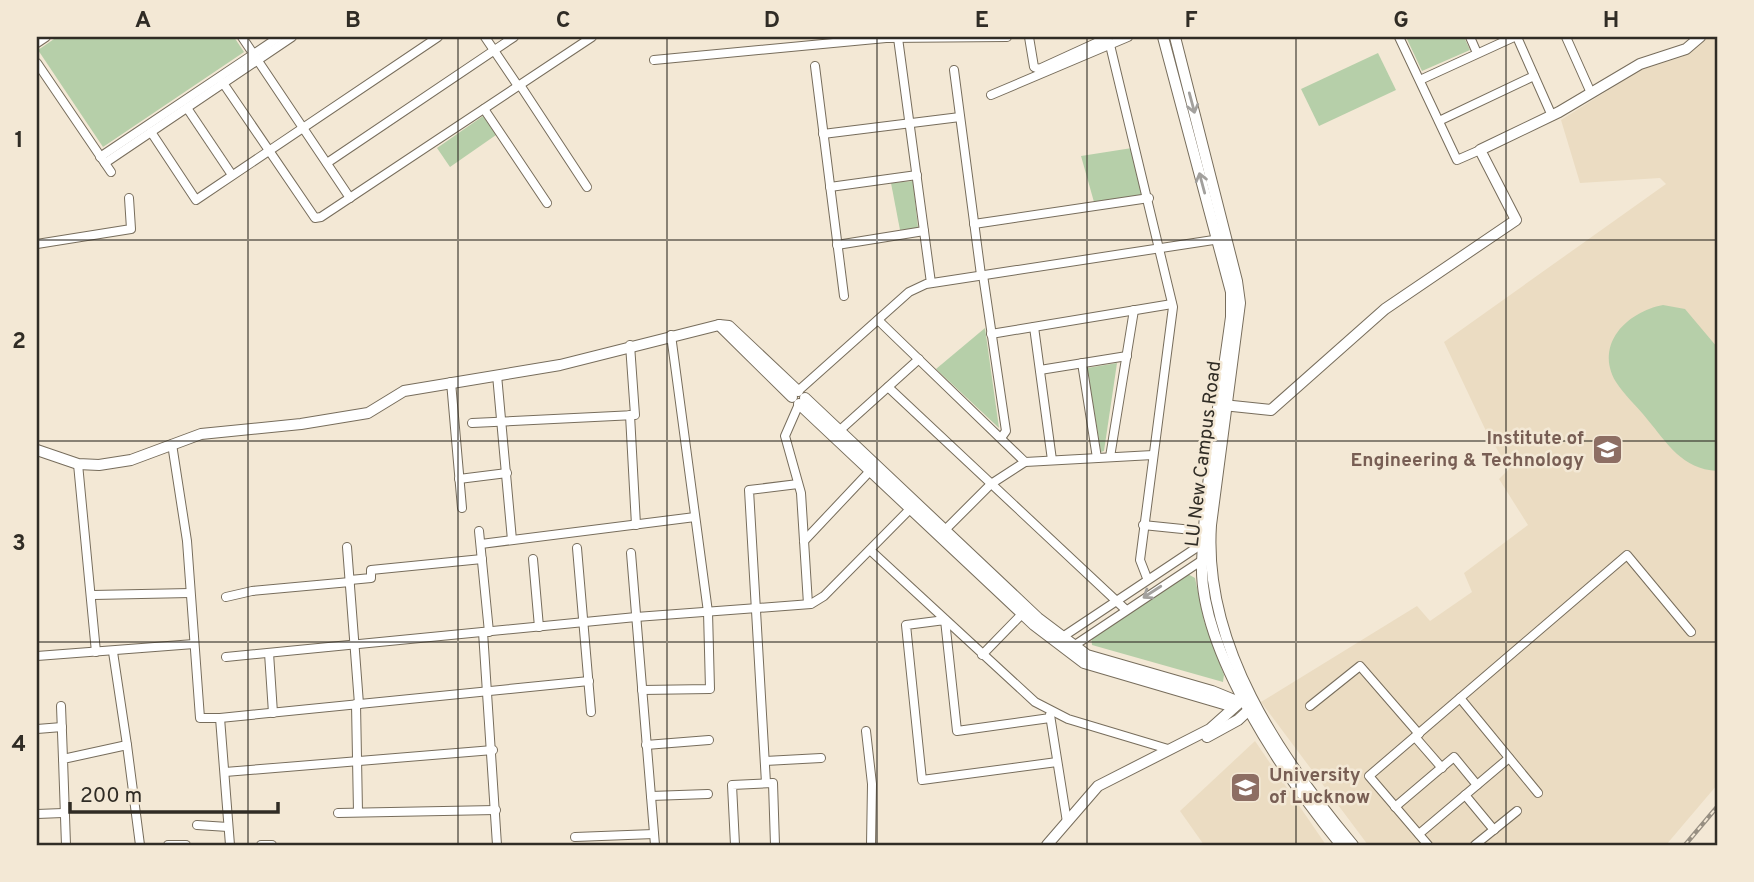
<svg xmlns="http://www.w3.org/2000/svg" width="1754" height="882" viewBox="0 0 1754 882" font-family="Overpass,sans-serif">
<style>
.built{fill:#ebdcc2}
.green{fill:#b6cfa9}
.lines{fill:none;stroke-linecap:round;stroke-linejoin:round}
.minor-casing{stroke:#776d5c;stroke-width:10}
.tertiary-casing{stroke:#776d5c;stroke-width:12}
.minor{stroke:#fff;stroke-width:8}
.tertiary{stroke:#fff;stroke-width:10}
.rail-casing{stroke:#978f82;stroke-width:4.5}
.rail{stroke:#f3e8d5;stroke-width:2;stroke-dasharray:5;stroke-linecap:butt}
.oneway{stroke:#a2a09d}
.grid{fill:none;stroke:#302c25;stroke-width:2;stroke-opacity:0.55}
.labels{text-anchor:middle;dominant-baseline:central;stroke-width:5;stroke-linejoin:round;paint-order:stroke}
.education-label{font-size:19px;font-weight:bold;fill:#785e54;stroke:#f3e8d5;text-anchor:end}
.street-label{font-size:19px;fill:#302c25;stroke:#f3e8d5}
.neatline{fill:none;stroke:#302c25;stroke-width:2.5}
.grid-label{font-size:23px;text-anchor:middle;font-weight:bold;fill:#302c25}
</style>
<rect width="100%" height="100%" fill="#f3e8d5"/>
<!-- built -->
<g class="built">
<polygon points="1709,37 1717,37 1717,785 1666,845 1368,845 1261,702 1417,606 1430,621 1472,592 1464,573 1528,525 1499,479 1509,469 1486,431 1444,342 1666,184 1660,178 1580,183 1561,120 1640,70 1682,57"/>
<polygon points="1255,741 1326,845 1204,845 1180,811"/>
</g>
<!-- green -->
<g class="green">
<polygon points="57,37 234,37 244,52 103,147 38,50"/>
<polygon points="1406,37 1464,37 1470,50 1422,71"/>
<polygon points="1378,53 1396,90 1319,126 1301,89"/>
<polygon points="483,116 496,135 450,167 437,148"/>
<polygon points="1132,148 1145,195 1094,202 1081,156"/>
<polygon points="913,181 918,228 900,230 891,183"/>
<path d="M1663 305 1685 309 1717 347V471C1682 469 1668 444 1647 419 1638 407 1624 395 1616 382 1594 344 1627 312 1663 305Z"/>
<polygon points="985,328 999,428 936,369"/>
<polygon points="1117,363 1104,451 1101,452 1087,368"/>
<polygon points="1186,573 1195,578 1204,621 1224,675 1223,682 1092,645 1091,635"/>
</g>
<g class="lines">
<defs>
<g id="minor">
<polyline points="242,37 350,198"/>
<polyline points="485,37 518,86"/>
<polyline points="1029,37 1034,67 1039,69 1109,37"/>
<polyline points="1399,37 1457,160 1480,150"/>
<polyline points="1470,37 1477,53"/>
<polyline points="1517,37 1552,116"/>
<polyline points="1566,37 1591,93"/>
<polyline points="898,38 931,283"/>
<polyline points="37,43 46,37"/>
<polyline points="1110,45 1173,307 1140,560 1147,578"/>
<polyline points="654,60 886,38 1007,37"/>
<polyline points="37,63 111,172"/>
<polyline points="815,66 844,296"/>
<polyline points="954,70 981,275"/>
<polyline points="1420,80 1514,37"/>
<polyline points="223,83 315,218 321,217 592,37"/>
<polyline points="520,85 587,187"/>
<polyline points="991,95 1128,37"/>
<polyline points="187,108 232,175"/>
<polyline points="484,109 547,203"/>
<polyline points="1439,121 1534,76"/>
<polyline points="151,132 196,200 438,37"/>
<polyline points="823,134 960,117"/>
<polyline points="100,157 279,37"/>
<polyline points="105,163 292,37"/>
<polyline points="327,163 514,37"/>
<polyline points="830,187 917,175"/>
<polyline points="974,224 1149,198"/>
<polyline points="37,244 131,229 129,198"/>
<polyline points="837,245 924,231"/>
<polyline points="983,275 1006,431 1001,438"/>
<polyline points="878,320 1025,462"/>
<polyline points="1034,327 1052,460"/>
<polyline points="991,334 1172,304"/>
<polyline points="1082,363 1097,458"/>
<polyline points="1040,370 1127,356"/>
<polyline points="497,375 512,540"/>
<polyline points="451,382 462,508"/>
<polyline points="888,387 1125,609"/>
<polyline points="798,391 909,292 926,284 1220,239"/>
<polyline points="799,404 785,436 801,493 808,604"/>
<polyline points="630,415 636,525"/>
<polyline points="472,423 635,415 630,345"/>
<polyline points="839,431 919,359"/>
<polyline points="172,444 187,541 200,718 220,718 230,845"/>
<polyline points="1110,457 1134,310"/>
<polyline points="78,464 96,652"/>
<polyline points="459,479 507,473"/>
<polyline points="1143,525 1202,531"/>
<polyline points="945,530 991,484 1025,462 1153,455"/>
<polyline points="479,531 489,632"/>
<polyline points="804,541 870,471"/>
<polyline points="481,544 695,517"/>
<polyline points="347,547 359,704"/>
<polyline points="577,548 591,712"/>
<polyline points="870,550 1035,702 1068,719 1168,749"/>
<polyline points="631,553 655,845"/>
<polyline points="533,559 539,627"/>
<polyline points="350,580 371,578 371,570 482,559"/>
<polyline points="93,595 190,593"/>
<polyline points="226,597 252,591 350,582"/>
<polyline points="483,632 497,845"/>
<polyline points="1058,640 1205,542"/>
<polyline points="1069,649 1204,559"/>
<polyline points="113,652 127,745"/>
<polyline points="269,653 273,713"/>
<polyline points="982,655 1022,614"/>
<polyline points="37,656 194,644"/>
<polyline points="226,657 636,617 811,604 824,596 914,505"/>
<polyline points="642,690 710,689 708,612 671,335"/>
<polyline points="1460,698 1538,793"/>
<polyline points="356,704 358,812"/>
<polyline points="61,706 63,759"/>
<polyline points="1310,706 1360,666 1419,734"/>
<polyline points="1050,715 1067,822"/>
<polyline points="220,718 589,681"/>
<polyline points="1050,718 957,731 945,620 906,625 922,780 1057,762"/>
<polyline points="37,729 62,727"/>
<polyline points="866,731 872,784 871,845"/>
<polyline points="1415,737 1442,768"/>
<polyline points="646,745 709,740"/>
<polyline points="765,761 821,758"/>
<polyline points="225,772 493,750"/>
<polyline points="766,783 749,490 798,484"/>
<polyline points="1465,795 1494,830"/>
<polyline points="651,796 708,794"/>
<polyline points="1395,807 1454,757 1477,785"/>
<polyline points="338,813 496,810"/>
<polyline points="37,814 63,813"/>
<polyline points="197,825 228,827"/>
<polyline points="1419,834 1509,758"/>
<polyline points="575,837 654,834"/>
<polyline points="66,845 63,759 127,745 140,845"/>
<polyline points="168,845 186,845"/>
<polyline points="261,845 272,845"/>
<polyline points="735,845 732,785 773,783 775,845"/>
<polyline points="1428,845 1369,776 1627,555 1691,632"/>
<polyline points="1475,845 1517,811"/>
</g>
<g id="tertiary">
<path d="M1163 37 1231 292V317C1220 399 1205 481 1202 564 1199 652 1288 780 1341 845"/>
<path d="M1175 37 1237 281 1240 303 1211 525C1203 645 1279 757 1353 845"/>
<polyline points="719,325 792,397"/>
<polyline points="805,398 1038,618 1087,655 1212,691 1239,702"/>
<polyline points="799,404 1034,625 1084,663 1234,707"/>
<polyline points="1223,405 1271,410 1385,309 1516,220 1480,150 1559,112 1640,64 1686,49 1700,37"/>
<polyline points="37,450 78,464 99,465 131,460 201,434 301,424 368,413 404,391 560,365 719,325 729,326 798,391"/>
<polyline points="1207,737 1238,720 1252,707"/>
<polyline points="1047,845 1098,786 1210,729 1238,704"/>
</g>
</defs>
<!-- minor casing -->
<use href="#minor" class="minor-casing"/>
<!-- tertiary casing -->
<use href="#tertiary" class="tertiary-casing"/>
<!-- minor -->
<use href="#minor" class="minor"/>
<!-- tertiary -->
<use href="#tertiary" class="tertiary"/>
<defs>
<polyline id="rail" points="1685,845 1717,807"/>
</defs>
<!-- rail casing -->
<use href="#rail" class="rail-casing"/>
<!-- rail -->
<use href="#rail" class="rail"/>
</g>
<!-- one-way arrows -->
<defs><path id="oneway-shaft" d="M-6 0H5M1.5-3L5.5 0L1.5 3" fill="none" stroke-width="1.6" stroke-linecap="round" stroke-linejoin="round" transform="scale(1.75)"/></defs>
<g class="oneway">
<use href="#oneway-shaft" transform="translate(1192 103) rotate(75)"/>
<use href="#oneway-shaft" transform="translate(1202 183) rotate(-105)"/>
<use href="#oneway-shaft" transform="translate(1152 592) rotate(147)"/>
</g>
<!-- grid -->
<path class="grid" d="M248 37V845M458 37V845M667 37V845M877 37V845M1087 37V845M1296 37V845M1506 37V845M37 240H1717M37 441H1717M37 642H1717"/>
<!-- icons -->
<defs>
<symbol id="university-square" viewBox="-11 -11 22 22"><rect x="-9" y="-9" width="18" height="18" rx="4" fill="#8d6e63" stroke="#f3e8d5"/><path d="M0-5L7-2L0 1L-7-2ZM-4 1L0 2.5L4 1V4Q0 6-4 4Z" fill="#fff"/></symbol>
</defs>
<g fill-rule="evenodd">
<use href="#university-square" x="1590" y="432" width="35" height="35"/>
<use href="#university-square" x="1228" y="770" width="35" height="35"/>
</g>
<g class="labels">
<!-- education labels -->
<g class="education-label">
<text x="1584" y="439">Institute of<tspan x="1584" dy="22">Engineering &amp; Technology</tspan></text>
<text x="1269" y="776" text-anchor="start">University<tspan x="1269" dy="22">of Lucknow</tspan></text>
</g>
<!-- street labels -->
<g class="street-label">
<text transform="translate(1204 454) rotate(-83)">LU New Campus Road</text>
</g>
</g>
<!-- border -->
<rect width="1754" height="882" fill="none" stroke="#f3e8d5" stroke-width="77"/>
<!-- scale -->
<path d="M70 802v10h208v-10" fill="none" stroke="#302c25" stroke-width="3.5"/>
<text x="80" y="802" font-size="21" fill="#302c25" stroke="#f3e8d5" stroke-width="5" paint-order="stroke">200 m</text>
<rect x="38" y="38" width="1678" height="806" class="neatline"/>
<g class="grid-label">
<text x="143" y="27">A</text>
<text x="353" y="27">B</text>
<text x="563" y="27">C</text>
<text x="772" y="27">D</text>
<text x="982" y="27">E</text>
<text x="1191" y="27">F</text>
<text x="1401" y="27">G</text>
<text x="1611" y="27">H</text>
<text x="19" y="147">1</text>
<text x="19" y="348">2</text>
<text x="19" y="550">3</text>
<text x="19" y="751">4</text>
</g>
</svg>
